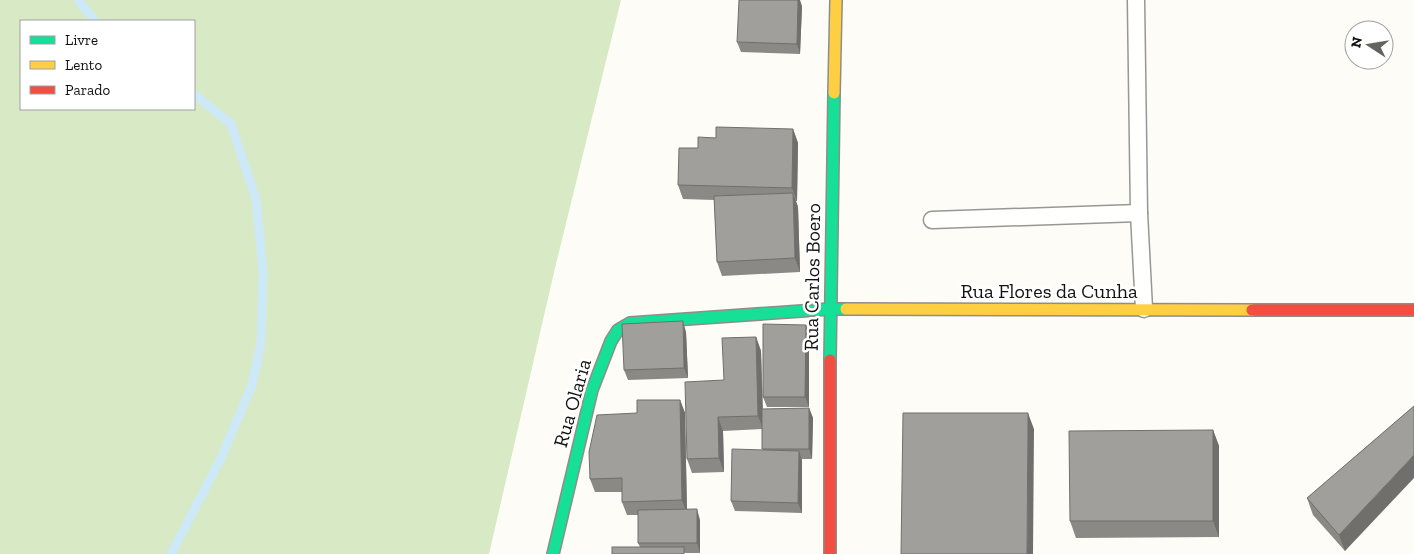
<svg xmlns="http://www.w3.org/2000/svg" width="1414" height="554" viewBox="0 0 1414 554" font-family="'Zilla Slab',serif">
<style>
.forest{fill:#d8eac5;fill-rule:evenodd}
.lines{fill:none;stroke-linecap:round;stroke-linejoin:round}
.stream{stroke:#cde8f7;stroke-width:9}
.lane-casing{stroke:#979795;stroke-width:19}
.fast-casing{stroke:#8e8d8b;stroke-width:14}
.slow-casing{stroke:#8e8d8b;stroke-width:14}
.jam-casing{stroke:#8e8d8b;stroke-width:14}
.lane{stroke:#fffffe;stroke-width:16}
.fast{stroke:#16e098;stroke-width:11}
.slow{stroke:#ffcf43;stroke-width:11}
.jam{stroke:#f24e42;stroke-width:11}
.wall{fill:#8a8986}
.shaded-wall{fill:#716f6d}
.building{fill:#a19f9c;stroke:#716f6d}
.labels{text-anchor:middle;dominant-baseline:central;stroke-width:5;stroke-linejoin:round;paint-order:stroke}
.street-label{font-size:20px;fill:#111;stroke:#fff}
</style>
<rect width="100%" height="100%" fill="#fdfcf7"/>
<!-- forest -->
<path class="forest" d="M0 0H621L555 268 489 554H0ZM21 21H194V109H21Z"/>
<g class="lines">
<!-- stream -->
<g class="stream">
<polyline points="78,0 95,21"/>
<polyline points="171,554 221,458 252,385 261,343 263,272 256,199 231,124 194,94"/>
</g>
<defs>
<g id="lane">
<polyline points="1136,0 1139,213 1144,309"/>
<polyline points="932,220 1139,213"/>
</g>
<g id="fast">
<polyline points="830,360 834,93"/>
<polyline points="553,554 592,390 611,341 618,330 630,323 830,309 846,309"/>
</g>
<g id="slow">
<polyline points="834,93 836,0"/>
<polyline points="846,309 1252,310"/>
</g>
<g id="jam">
<polyline points="1252,310 1414,310"/>
<polyline points="830,360 830,554"/>
</g>
</defs>
<!-- lane casing -->
<use href="#lane" class="lane-casing"/>
<!-- fast casing -->
<use href="#fast" class="fast-casing"/>
<!-- slow casing -->
<use href="#slow" class="slow-casing"/>
<!-- jam casing -->
<use href="#jam" class="jam-casing"/>
<!-- lane -->
<use href="#lane" class="lane"/>
<!-- fast -->
<use href="#fast" class="fast"/>
<!-- slow -->
<use href="#slow" class="slow"/>
<!-- jam -->
<use href="#jam" class="jam"/>
</g>
<!-- wall -->
<g class="wall">
<polygon points="802,6 800,54 741,52 737,42"/>
<polygon points="793,129 798,143 797,201 796,201 798,207 800,272 722,276 717,262 714,200 683,199 678,185 698,148 716,138"/>
<polygon points="806,325 809,335 809,407 767,407 763,397"/>
<polygon points="686,332 688,378 628,380 624,370"/>
<polygon points="756,337 761,351 763,409 809,408 813,418 812,459 802,459 802,513 735,511 731,501 763,450 762,429 723,431 724,472 692,473 687,459 724,380"/>
<polygon points="680,400 685,413 687,510 700,520 700,553 686,553 640,547 638,543 638,515 627,515 622,502 622,492 595,492 590,479 637,413"/>
<polygon points="1414,406 1345,551 1313,515 1307,498"/>
<polygon points="1213,430 1219,446 1219,537 1076,538 1070,521"/>
</g>
<!-- shaded-wall -->
<g class="shaded-wall">
<polygon points="798,0 800,0 802,6 800,54 797,44"/>
<polygon points="793,129 798,143 797,201 792,188"/>
<polygon points="793,193 798,207 800,272 795,258"/>
<polygon points="683,321 686,332 688,378 684,368"/>
<polygon points="806,325 809,335 809,407 805,397"/>
<polygon points="756,337 761,351 763,429 758,416"/>
<polygon points="680,400 685,413 687,514 682,500"/>
<polygon points="809,408 813,418 812,459 809,449"/>
<polygon points="1028,413 1034,429 1033,554 1027,554"/>
<polygon points="718,417 723,431 724,472 719,458"/>
<polygon points="1213,430 1219,446 1219,537 1213,521"/>
<polygon points="799,451 802,461 802,513 798,503"/>
<polygon points="1414,455 1414,478 1345,551 1339,535"/>
<polygon points="697,509 700,520 700,553 697,543"/>
</g>
<!-- building -->
<g class="building">
<polygon points="739,0 798,0 797,44 737,42"/>
<polygon points="716,127 793,129 792,188 678,185 679,148 698,148 698,137 716,138"/>
<polygon points="793,193 795,258 717,262 714,196"/>
<polygon points="683,321 684,368 624,370 622,324"/>
<polygon points="763,324 806,325 805,397 763,397"/>
<polygon points="756,337 758,416 718,417 719,458 687,459 685,382 724,380 722,338"/>
<polygon points="637,400 680,400 682,500 622,502 622,478 590,479 589,452 597,415 637,413"/>
<polygon points="1414,406 1414,455 1339,535 1307,498"/>
<polygon points="809,408 809,449 762,449 762,409"/>
<polygon points="903,413 1028,413 1027,554 901,554"/>
<polygon points="1213,430 1213,521 1070,521 1069,431"/>
<polygon points="732,449 799,451 798,503 731,501"/>
<polygon points="697,509 697,543 638,543 638,510"/>
<rect x="612" y="547" width="72" height="7"/>
</g>
<g class="labels">
<!-- street labels -->
<g class="street-label">
<text transform="translate(812 277) rotate(-89)">Rua Carlos Boero</text>
<text x="1049" y="291">Rua Flores da Cunha</text>
<text transform="translate(572 403) rotate(-74)">Rua Olaria</text>
</g>
</g>
<!-- legend -->
<rect x="20" y="20" width="175" height="90" fill="#ffffff" stroke="#a0a0a0"/>
<rect x="30" y="36" width="25" height="8" fill="#16e098" stroke="#a0a0a0"/>
<text x="65" y="45" font-size="15" fill="#111111">Livre</text>
<rect x="30" y="61" width="25" height="8" fill="#ffcf43" stroke="#a0a0a0"/>
<text x="65" y="70" font-size="15" fill="#111111">Lento</text>
<rect x="30" y="86" width="25" height="8" fill="#f24e42" stroke="#a0a0a0"/>
<text x="65" y="95" font-size="15" fill="#111111">Parado</text>
<!-- north arrow -->
<g transform="translate(1369 45) rotate(282)"><circle r="24" fill="#ffffff" stroke="#a0a0a0"/>
<path d="M0-4L9 19L0 12L-9 19Z" fill="#646362"/>
<text y="-8" font-size="14" font-weight="bold" text-anchor="middle" fill="#111111">N</text>
</g>
</svg>
